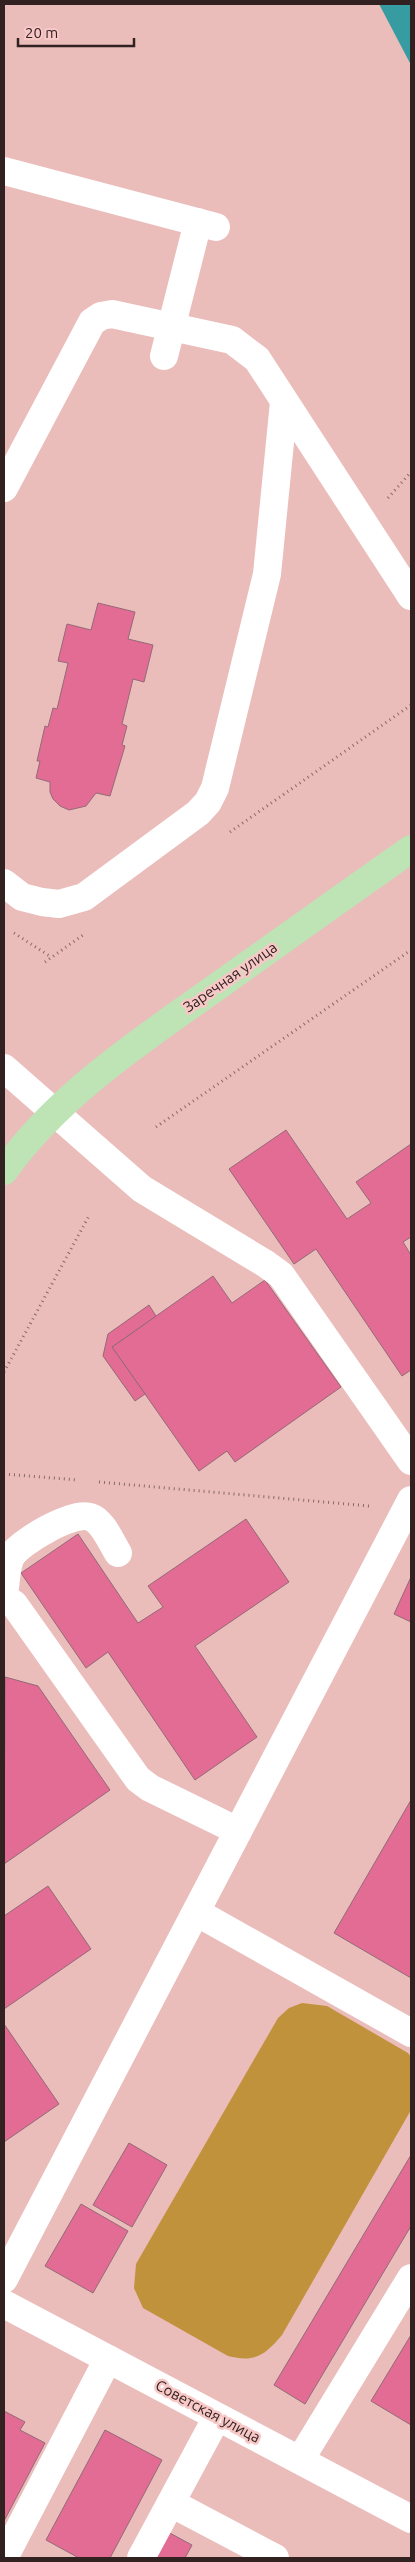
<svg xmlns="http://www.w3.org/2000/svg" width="415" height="2562" viewBox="0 0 415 2562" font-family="Ubuntu,sans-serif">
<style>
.green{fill:#c0923c}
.water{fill:#369ca1}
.building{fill:#e36c95;stroke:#936a76}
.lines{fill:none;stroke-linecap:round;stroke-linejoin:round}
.path{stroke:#886a69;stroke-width:3;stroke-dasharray:1 4;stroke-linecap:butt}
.minor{stroke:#fff;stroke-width:28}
.major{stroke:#bee3b5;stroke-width:28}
.labels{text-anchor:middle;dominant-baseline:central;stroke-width:5;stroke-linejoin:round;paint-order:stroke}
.street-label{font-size:15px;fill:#322121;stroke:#f8c8c7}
</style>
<rect width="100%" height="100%" fill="#eabcba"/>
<!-- green -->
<path class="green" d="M302 2003 327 2006 408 2053 411 2057V2110L282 2335C265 2355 255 2363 228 2356L143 2308 134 2288 136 2264 278 2018 289 2008Z"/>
<!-- water -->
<polygon class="water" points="379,4 411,4 411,65"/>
<!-- building -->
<g class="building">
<polygon points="98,603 135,612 128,639 153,645 144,682 133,679 122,724 127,726 122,745 125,746 110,796 96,793 86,806 69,810 60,806 53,799 50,792 50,782 36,778 40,761 37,761 45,726 48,727 53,708 57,709 68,663 58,661 67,624 91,630"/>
<polygon points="286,1130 347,1219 371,1203 356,1182 411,1144 411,1237 403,1242 411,1255 411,1370 402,1376 316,1249 294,1264 229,1169"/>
<polygon points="213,1276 232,1303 265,1280 341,1387 235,1462 227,1451 199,1471 112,1347"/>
<polygon points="149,1305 156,1316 112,1347 145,1394 135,1401 103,1356 108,1334"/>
<polygon points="246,1519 289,1582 195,1646 257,1737 195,1780 108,1652 86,1668 21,1573 78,1534 138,1623 163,1607 148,1586"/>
<polygon points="411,1577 411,1622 394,1614"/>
<polygon points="5,1677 38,1686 110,1790 4,1864"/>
<polygon points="411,1800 411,1978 334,1933"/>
<polygon points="48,1886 91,1949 4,2009 4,1916"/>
<polygon points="4,2024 59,2104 4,2142"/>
<polygon points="129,2143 167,2165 132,2227 93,2205"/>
<polygon points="411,2155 411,2226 305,2404 274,2385"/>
<polygon points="81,2204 128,2231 93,2293 45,2266"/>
<polygon points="411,2335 411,2425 371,2401"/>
<polygon points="4,2411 25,2422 20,2430 45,2443 4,2521"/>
<polygon points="105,2430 162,2460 110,2558 79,2558 46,2540"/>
<polygon points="166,2531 192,2545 185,2558 151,2558"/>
</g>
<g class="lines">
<!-- path -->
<g class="path">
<polyline points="388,498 411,472"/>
<polyline points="230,832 411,705"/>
<polyline points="14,933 51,957"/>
<polyline points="45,962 83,935"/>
<polyline points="156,1127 411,950"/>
<polyline points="4,1372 90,1214"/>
<polyline points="4,1474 78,1480"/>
<polyline points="99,1482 369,1506"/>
</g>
<!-- minor -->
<g class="minor">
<polyline points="4,171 216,227"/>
<polyline points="164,356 198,222"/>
<polyline points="4,488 92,322 101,316 112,314 232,340 257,359 411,596"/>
<polyline points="4,883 22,897 42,902 59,904 84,897 198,813 208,802 215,788 267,574 284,402"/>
<polyline points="4,1068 142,1189 266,1264 281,1275 411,1461"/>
<path d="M4 1593C7 1580 5 1567 12 1555 22 1541 73 1511 90 1517 103 1521 111 1542 118 1553"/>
<polyline points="4,1599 14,1604 138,1779 150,1788 238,1831"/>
<polyline points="196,1912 411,2033"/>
<polyline points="4,2279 411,1500"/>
<polyline points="4,2304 411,2519"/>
<polyline points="300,2460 411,2278"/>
<polyline points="171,2503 275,2558"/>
<polyline points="4,2558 108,2359"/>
<polyline points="141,2558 217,2417"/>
</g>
<!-- major -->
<path class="major" d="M4 1171C58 1096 136 1044 211 991 278 943 344 896 411 849"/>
</g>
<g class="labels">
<!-- street labels -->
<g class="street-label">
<text transform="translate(230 977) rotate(-35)">Заречная улица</text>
<text transform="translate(208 2411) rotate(28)">Советская улица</text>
</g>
</g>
<!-- border -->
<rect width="415" height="2562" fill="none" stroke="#322121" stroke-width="10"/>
<!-- scale -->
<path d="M18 38v8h116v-8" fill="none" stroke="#322121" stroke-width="2.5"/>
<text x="25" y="38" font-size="15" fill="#322121" stroke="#f8c8c7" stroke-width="4" paint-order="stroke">20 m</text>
</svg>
